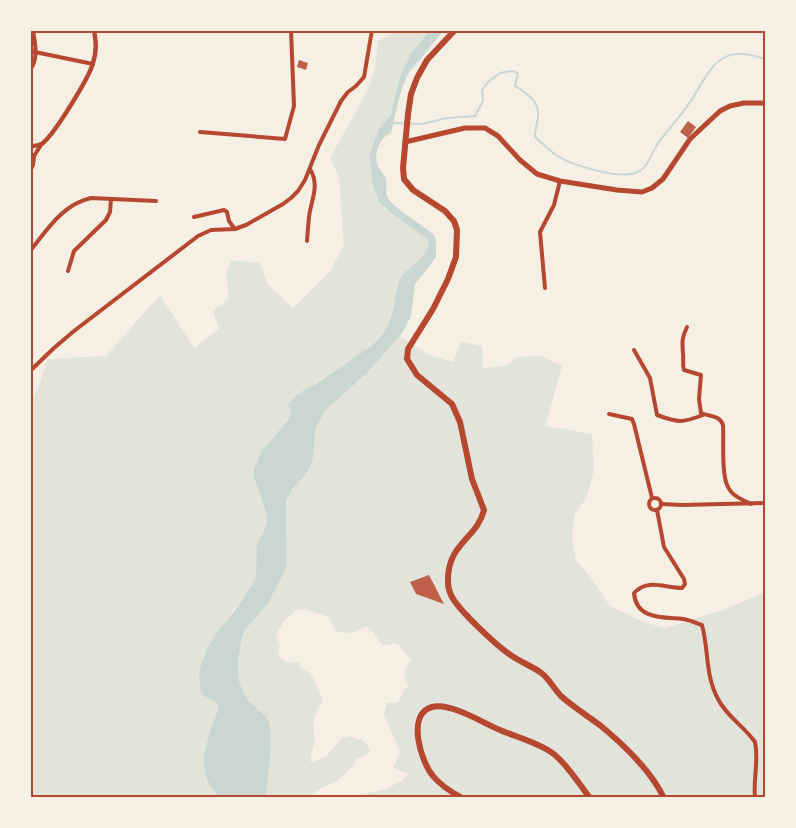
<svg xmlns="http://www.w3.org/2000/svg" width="796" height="828" viewBox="0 0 796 828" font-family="Helvetica,sans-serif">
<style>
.green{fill:#e2e4dc}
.water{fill:#c9d6d2}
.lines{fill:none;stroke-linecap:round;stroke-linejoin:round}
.stream{stroke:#c9d6d2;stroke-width:2}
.building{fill:#bf614a}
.minor{stroke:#b5482f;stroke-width:4}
.secondary{stroke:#b5482f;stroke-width:4.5}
.primary{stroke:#b5482f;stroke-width:5}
.trunk{stroke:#b5482f;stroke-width:6}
.neatline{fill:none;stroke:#b5482f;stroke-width:2}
</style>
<rect width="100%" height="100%" fill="#f6efe4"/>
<!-- green -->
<g class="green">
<path d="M400 30H430L412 52 400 76 391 115 379 129 369 158V163L377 197C387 219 418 224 430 244L427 251 424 256 398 284 392 316 385 330 379 338 365 351 332 373 296 395 289 403 288 405 291 412 290 416 283 426 258 489 266 512 267 521 264 531 260 538 256 578 208 647 201 664 199 675 201 692 206 697 216 702 218 706V710L209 734 204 756V765L207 780 219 798H30V404L40 383 47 359 106 356 160 295 194 348 219 329 213 311 229 298 226 272 231 260 260 263 268 284 293 308 330 271 344 245 339 178 330 158 366 93 375 68 378 41Z"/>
<path d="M400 336 431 356 453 362 461 342 482 346 483 368 506 366 518 357 541 356 562 366 545 426 566 429 592 434 594 470 587 497 575 514 572 536 576 560 594 582 610 606 641 621 665 628 720 611 766 592V798H338L380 791 402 781 408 774 393 768 400 752 384 714 387 703H397L401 697 404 689 409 687C402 674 404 672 411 660L398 644 393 643 389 645H382L373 632 366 626 352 633 337 632 328 617 305 609 297 610 284 621 276 635 280 645 278 652 281 658 287 662H299V666C314 673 318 687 323 701 319 707 314 716 313 724 313 730 316 737 314 744 312 752 311 753 311 763L325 757 342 738 351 736 358 740 361 739 367 744 370 751 368 754 357 758 354 765 337 781 321 788 308 798H265L268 775 269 722 265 716 249 701 244 694 239 681 238 660 242 638 245 630 267 605 287 567 286 501 292 488 313 458 316 427 325 411 368 372Z"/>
</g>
<!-- water -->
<path class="water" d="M430 30H444L412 69C402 77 395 118 391 133 380 137 374 152 377 164 379 170 384 173 386 180 387 185 385 193 388 198 393 208 422 225 432 233L435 237 436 244V256L432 263 415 284 411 316 406 326 400 336 368 372 325 411 316 427 313 458 311 465 306 474 292 489 286 501 287 567 267 605 245 630 242 638 238 660 239 681 244 694 249 701 265 716 269 722 271 734 270 762 265 798H219L207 780 204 765V756L209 734 218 710V706L216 702 206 697 201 692 199 675 201 664 208 647 218 631 233 613 256 578 257 544 264 531 267 521 266 512 254 477V469L262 451 288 420 291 412 288 405C294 394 306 389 317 383 328 376 338 369 348 362 361 353 375 345 384 332 395 316 394 296 400 279 409 264 427 260 429 242L425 237 392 214 379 202 373 185 369 158 371 150 379 129 391 115 400 76 412 52Z"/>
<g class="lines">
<!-- stream -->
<path class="stream" d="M392 123 422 124 447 118 475 116 483 101 482 90 488 82 500 73 512 71 518 73 515 86C527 93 540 102 538 117 537 124 535 130 535 137 542 143 549 150 556 155 571 165 617 179 635 173 649 169 651 152 659 142 669 128 681 116 690 102 704 82 714 50 744 54 752 55 760 57 766 60"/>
</g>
<!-- building -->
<g class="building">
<polygon points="299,60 308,63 306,70 297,67"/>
<polygon points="688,121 696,127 688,138 680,132"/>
<polygon points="429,575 444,604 416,594 410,582"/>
</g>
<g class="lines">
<!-- minor -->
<g class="minor">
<polyline points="30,51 93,64"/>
<path d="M30 70C39 58 35 44 33 30"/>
<polyline points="200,132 285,139 294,106 291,30"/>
<polyline points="30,171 33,165 34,156 41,145"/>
<polyline points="194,217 224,210 227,212 229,221 234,228"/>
<path d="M307 241C308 231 308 221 310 211 313 196 319 184 310 169"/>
<path d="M30 251C47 230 63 204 91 198L156 201"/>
<polyline points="68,271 74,251 106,220 110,212 111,199"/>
<polyline points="545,288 540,232 554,205 560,181"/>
<path d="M687 327C682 338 682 341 683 353 684 359 682 364 684 370L701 375 699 399 701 413C710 417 720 415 723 425 724 441 721 474 728 487 732 496 743 500 751 504"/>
<path d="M634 350 650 378 657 415C679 423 682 423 703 415"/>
<polyline points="30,371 54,348 74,331 198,236 211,230 235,229 246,225 283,204 291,198 298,191 305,180 319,145 341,101 348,92 356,86 364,77 372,30"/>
<polyline points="609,414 632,419 634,424 652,498"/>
<circle cx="655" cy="504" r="6"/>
<polyline points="661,504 682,505 766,503"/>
<path d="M657 510 664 547 684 579 685 584 682 588C664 588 648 578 634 593 636 620 664 617 683 619 690 620 696 623 702 625 709 651 705 675 718 699 727 717 744 726 755 742 759 761 753 779 755 798"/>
</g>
<!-- secondary -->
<path class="secondary" d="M30 146C35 146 39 146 43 143 55 133 89 78 93 63 97 51 96 42 94 30"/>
<!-- primary -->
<polyline class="primary" points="405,142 465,128 485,128 498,136 520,160 537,174 560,181 617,190 642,192 652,188 663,179 690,139 720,111 730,106 744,103 766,103"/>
<!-- trunk -->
<g class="trunk">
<path d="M455 30 427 60 417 78 411 94 408 114 403 168 404 179 413 190 445 211 454 221 457 230 456 257 448 279 433 309 408 349 407 359 417 375 452 404 460 422 472 479 484 510C477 539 447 543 448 582 448 586 449 591 451 595 457 609 498 647 512 656 521 662 531 666 540 672 549 678 553 688 561 696 573 707 588 716 601 726 624 745 651 771 664 798"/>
<path d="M462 798C451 792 441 786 433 776 421 762 406 714 432 707 440 705 451 708 459 711 473 716 486 724 500 730 516 737 542 744 555 755 569 767 579 784 590 798"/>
</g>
</g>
<!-- border -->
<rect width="796" height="828" fill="none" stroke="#f6efe4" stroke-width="63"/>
<rect x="32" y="32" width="732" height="764" class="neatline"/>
</svg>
